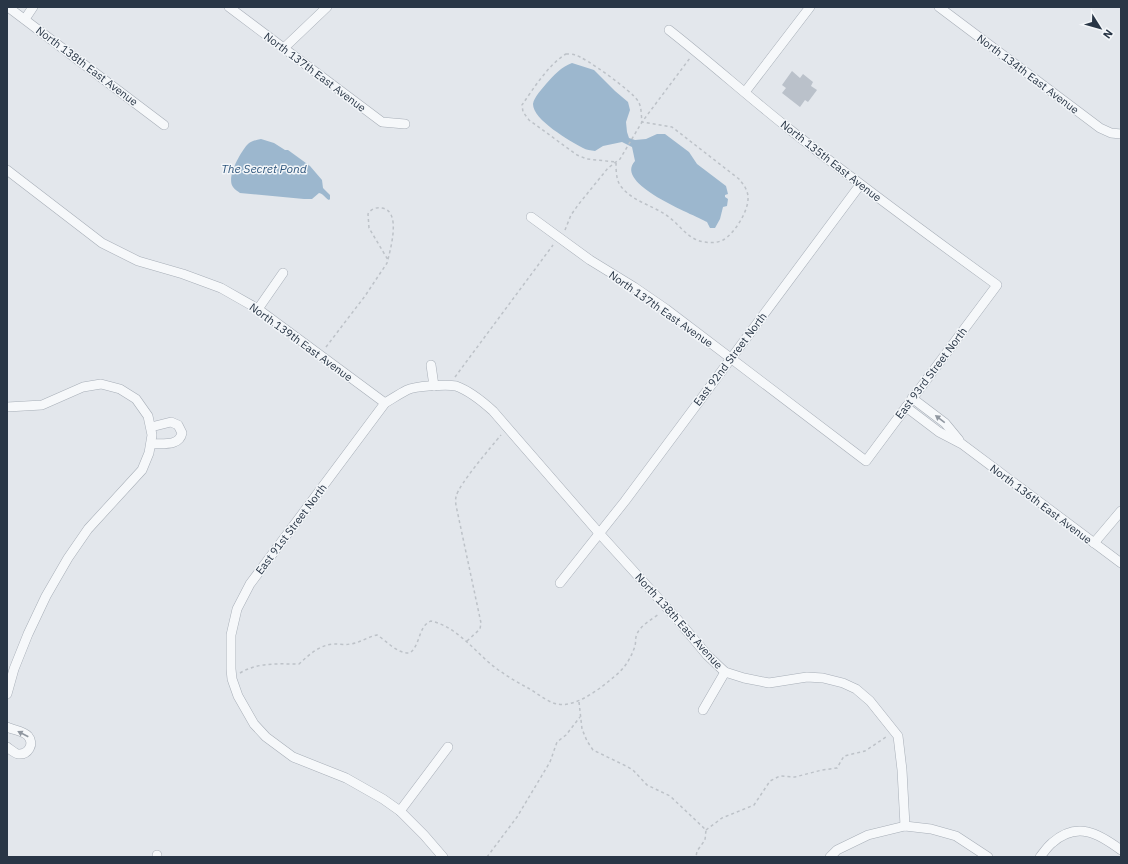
<svg xmlns="http://www.w3.org/2000/svg" width="1128" height="864" viewBox="0 0 1128 864" font-family="'IBM Plex Sans',sans-serif">
<style>
.water{fill:#9cb7ce}
.building{fill:#bac1ca}
.lines{fill:none;stroke-linecap:round;stroke-linejoin:round}
.street-casing{stroke:#a7aeb7;stroke-width:10}
.path{stroke:#bdc2c8;stroke-width:1.5;stroke-dasharray:3 3;stroke-linecap:butt}
.street{stroke:#f6f8fa;stroke-width:9}
.oneway{fill:#9097a0}
.labels{text-anchor:middle;dominant-baseline:central;stroke-width:3;stroke-linejoin:round;paint-order:stroke}
.street-label{font-size:11px;fill:#293646;stroke:#f3f6f9}
.water-label{font-size:12px;font-style:italic;fill:#30577d;stroke:#f3f6f9}
</style>
<rect width="100%" height="100%" fill="#e3e7ec"/>
<!-- water -->
<g class="water">
<path d="M572 63 594 70 615 91 628 102 630 110 626 122 627 132 629 138 635 140 646 139 657 134H665L689 152 697 164 726 186 728 194 725 195V197L728 199 727 206 723 207 720 219 715 228H710L707 222C693 214 613 184 635 161L632 147 622 142 603 146 595 151C591 150 586 150 583 148 570 141 533 120 533 104 534 97 542 89 546 84 554 75 561 67 572 63Z"/>
<path d="M261 139 274 143 285 150H288L310 166 322 180 323 188 330 195V199L329 200C325 198 324 194 319 193L312 199H304L240 193C238 191 235 190 233 187 226 178 240 153 247 145 251 141 256 140 261 139Z"/>
</g>
<!-- building -->
<polygon class="building" points="792,71 800,78 803,74 813,82 811,86 817,90 808,102 805,100 800,107 782,93 786,88 782,85"/>
<g class="lines">
<defs>
<g id="street">
<polyline points="8,7 164,125"/>
<polyline points="229,7 382,122 405,124"/>
<polyline points="939,7 1100,128 1111,133 1121,134"/>
<polyline points="25,19 33,7"/>
<polyline points="284,48 327,7"/>
<polyline points="745,92 810,7"/>
<polyline points="7,170 102,243 138,261 183,274 221,288 258,309 385,403"/>
<path d="M531 217 590 260 634 287 666 309 866 461 997 285C928 235 860 185 793 132 751 99 711 63 669 30"/>
<polyline points="258,309 283,273"/>
<polyline points="431,365 434,386"/>
<polyline points="912,398 945,423 959,440"/>
<polyline points="7,407 42,405 83,387 101,384 120,389 136,399 148,416 152,435 149,453 142,470 88,529 68,558 46,596 28,634 14,669 7,694"/>
<polyline points="906,407 939,432 962,444 1121,563"/>
<path d="M151 427 171 422 178 425 182 433C179 447 162 443 151 444"/>
<polyline points="1094,543 1121,511"/>
<polyline points="560,583 625,501 860,185"/>
<polyline points="703,710 725,672"/>
<path d="M7 727C13 730 24 731 28 736 35 744 28 755 18 754 14 753 10 749 7 747"/>
<polyline points="400,811 448,747"/>
<polyline points="157,855 157,857"/>
<path d="M443 857 424 835 400 811 383 799 346 778 293 757 266 737 254 724 238 696 232 679 231 669V635L237 609 250 584 385 403C392 399 399 394 407 390 415 386 447 384 456 386 470 391 482 401 493 411L599 533 677 619 707 655 725 672 744 678 769 683 807 677 823 678 843 683 856 689 870 701 898 736 902 770 905 826"/>
<polyline points="830,857 837,850 868,835 905,826 931,829 956,836 988,857"/>
<path d="M1040 857C1044 852 1048 846 1052 843 1077 821 1098 833 1121 850"/>
</g>
</defs>
<!-- street casing -->
<use href="#street" class="street-casing"/>
<!-- path -->
<g class="path">
<path d="M566 54C569 54 573 54 575 55 585 57 633 92 638 101 642 107 641 116 642 122L672 127 739 179C743 184 748 190 748 197 749 211 734 234 723 240 717 243 711 243 705 242 687 240 680 224 666 215 652 205 631 201 620 185 616 179 616 169 616 162L587 159 577 155 529 120 523 112 522 105C533 89 549 64 566 54Z"/>
<polyline points="565,230 571,215 578,205 608,168 620,159 642,122 690,58"/>
<path d="M326 347 365 296 387 263C390 251 402 211 382 208 376 207 371 209 368 214L369 228 388 260"/>
<polyline points="455,377 553,245"/>
<path d="M467 641 480 629 481 623 457 510C456 506 455 501 456 497 458 485 492 446 501 435"/>
<path d="M240 673C258 662 279 664 299 664 310 654 319 645 334 644 339 644 345 645 350 644 360 643 367 637 377 635 387 641 397 654 410 653 421 644 418 626 431 621 453 626 469 644 485 659 498 671 513 680 528 688 537 693 547 702 557 704 576 708 601 688 615 676 625 668 631 658 635 646 636 642 635 638 637 634 640 626 652 619 659 614"/>
<polyline points="579,702 582,729 587,741 593,750 626,766 633,770 647,785 670,796 706,830 705,840 697,851 696,857"/>
<polyline points="706,830 722,818 754,805 770,781 780,776 795,777 822,770 837,768 844,756 865,751 886,737"/>
<polyline points="487,857 517,817 550,762 557,742 566,735 580,717"/>
</g>
<!-- street -->
<use href="#street" class="street"/>
</g>
<!-- one-way arrows -->
<defs><path id="oneway-solid" d="M-6-.8H1V-3.2L6.5 0L1 3.2V.8H-6Z"/></defs>
<g class="oneway">
<use href="#oneway-solid" transform="translate(940 419) rotate(-143)"/>
<use href="#oneway-solid" transform="translate(23 734) rotate(-153)"/>
</g>
<g class="labels">
<!-- street labels -->
<g class="street-label">
<text transform="translate(87 66) rotate(37)">North 138th East Avenue</text>
<text transform="translate(315 72) rotate(37)">North 137th East Avenue</text>
<text transform="translate(1028 74) rotate(37)">North 134th East Avenue</text>
<text transform="translate(831 161) rotate(38)">North 135th East Avenue</text>
<text transform="translate(661 309) rotate(35)">North 137th East Avenue</text>
<text transform="translate(301 342) rotate(36)">North 139th East Avenue</text>
<text transform="translate(730 359) rotate(-53)">East 92nd Street North</text>
<text transform="translate(931 373) rotate(-53)">East 93rd Street North</text>
<text transform="translate(1041 504) rotate(37)">North 136th East Avenue</text>
<text transform="translate(291 529) rotate(-53)">East 91st Street North</text>
<text transform="translate(679 621) rotate(48)">North 138th East Avenue</text>
</g>
<!-- water labels -->
<g class="water-label">
<text x="264" y="168">The Secret Pond</text>
</g>
</g>
<!-- border -->
<rect width="1128" height="864" fill="none" stroke="#293646" stroke-width="16"/>
<!-- north arrow -->
<g transform="translate(1100 28) rotate(127)" stroke="#f3f6f9" stroke-width="3" paint-order="stroke">
<path d="M0-3L7 15L0 10L-7 15Z" fill="#293646"/>
<text y="-6" font-size="11" font-weight="bold" text-anchor="middle" fill="#293646">N</text>
</g>
</svg>
